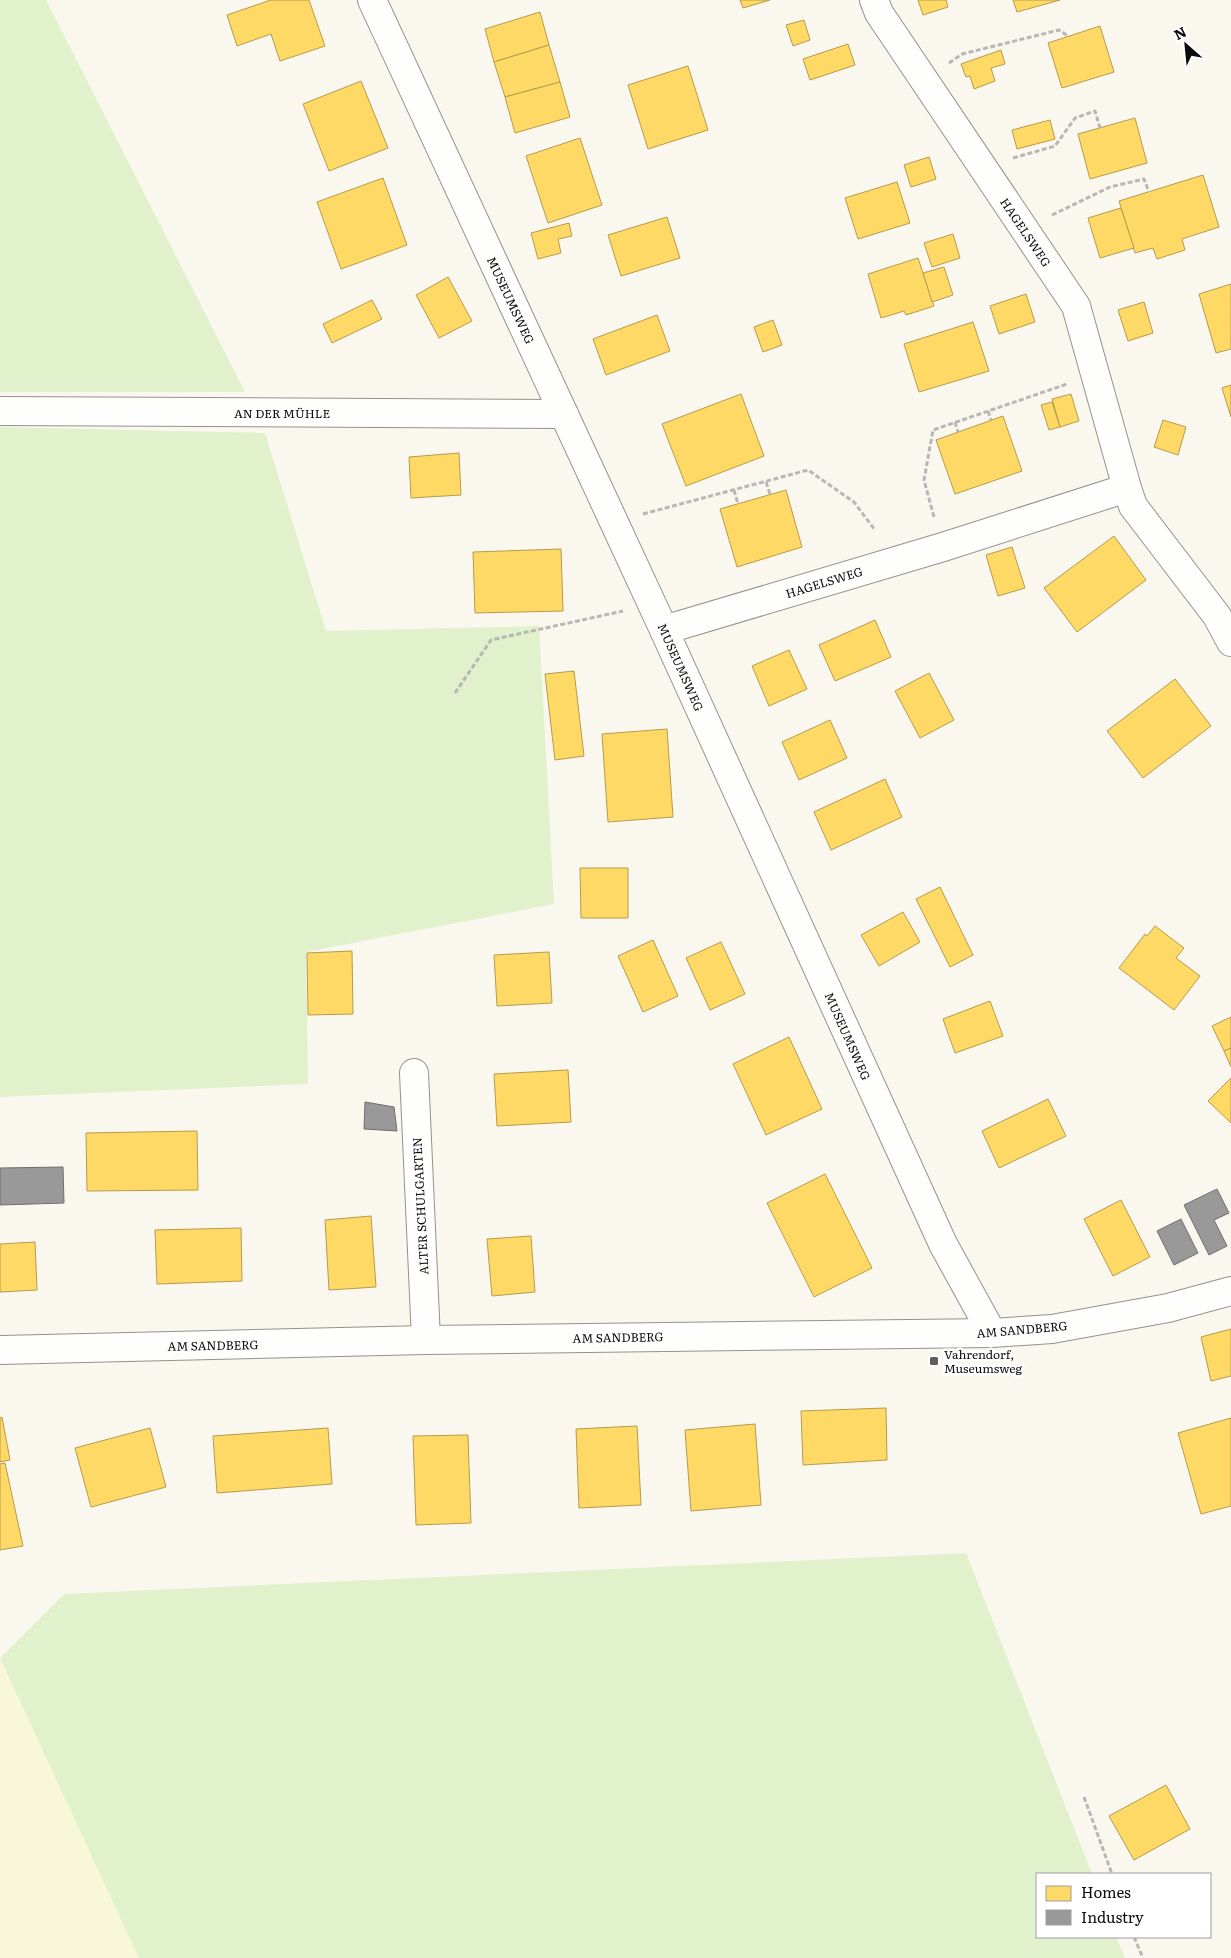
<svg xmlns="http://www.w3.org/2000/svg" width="1231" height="1958" viewBox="0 0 1231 1958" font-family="Literata,serif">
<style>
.farmland{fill:#f8f7d9}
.green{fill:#e0f1cc}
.homes{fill:#ffd966;stroke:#b69b4b}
.industry{fill:#999;stroke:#6e6e6e}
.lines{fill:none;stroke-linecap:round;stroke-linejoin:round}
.street-casing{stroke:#93928d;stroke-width:30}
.path{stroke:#b7b7b5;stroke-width:3;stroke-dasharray:5 2.5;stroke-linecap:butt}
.street{stroke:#fefefc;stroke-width:28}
.poi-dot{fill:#5f5e5a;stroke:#fff;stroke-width:2}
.labels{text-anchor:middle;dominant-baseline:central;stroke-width:5;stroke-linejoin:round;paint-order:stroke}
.street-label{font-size:12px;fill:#0b0b0b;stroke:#fff}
.poi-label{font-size:12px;fill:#0b0b0b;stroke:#fff;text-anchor:start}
</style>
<rect width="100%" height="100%" fill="#faf8ee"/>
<!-- farmland -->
<polygon class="farmland" points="0,1658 139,1958 0,1958"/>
<!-- green -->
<g class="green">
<polygon points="0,0 46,0 245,392 0,392"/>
<polygon points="0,427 265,433 326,631 539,626 554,904 306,952 308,1084 0,1097"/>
<polygon points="966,1553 1092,1874 1037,1874 1037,1937 1116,1937 1125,1958 139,1958 0,1658 64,1594"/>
</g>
<!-- homes -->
<g class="homes">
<polygon points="271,0 309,0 325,46 280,61 271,34 237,46 227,15"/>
<polygon points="740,0 770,0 743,8"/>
<polygon points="918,0 946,0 948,7 923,15"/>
<polygon points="1013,0 1060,0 1017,12"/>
<polygon points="540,12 549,45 494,62 485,29"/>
<polygon points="804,20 810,40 793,46 786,25"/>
<polygon points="1100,26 1114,72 1062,88 1048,43"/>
<polygon points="848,44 855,65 810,80 803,59"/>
<polygon points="549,45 560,82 505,97 494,62"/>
<polygon points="1001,50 1005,64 991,68 995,81 974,89 970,76 966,77 961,64"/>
<polygon points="688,66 708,130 648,149 628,85"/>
<polygon points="361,81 388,148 329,171 303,104"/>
<polygon points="560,82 570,117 515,133 505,97"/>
<polygon points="1135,118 1147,163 1090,179 1078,134"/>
<polygon points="1050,120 1055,139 1017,149 1012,130"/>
<polygon points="580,138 602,205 548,223 526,156"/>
<polygon points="929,157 936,179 911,187 904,165"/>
<polygon points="1203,175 1219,227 1182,239 1185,250 1157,259 1153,248 1135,253 1119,201"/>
<polygon points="383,178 407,245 341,269 317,202"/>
<polygon points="897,182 910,223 858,239 845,198"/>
<polygon points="1121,208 1134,248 1100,258 1088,218"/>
<polygon points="667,217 680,258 621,276 608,235"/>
<polygon points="569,223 572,236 558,239 561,253 538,259 531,233"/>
<polygon points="953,234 960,258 932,267 924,243"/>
<polygon points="918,258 934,306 906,315 904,311 881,318 868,274"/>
<polygon points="944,267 953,295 932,302 923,273"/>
<polygon points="448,277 472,321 439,338 416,295"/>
<polygon points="1231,284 1231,349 1216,353 1199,294"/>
<polygon points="1026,294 1035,322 999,334 990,306"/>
<polygon points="372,300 382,319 332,343 323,324"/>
<polygon points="1144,302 1153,333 1128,341 1118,310"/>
<polygon points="657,315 670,351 606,375 593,339"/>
<polygon points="773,320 782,345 763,352 754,327"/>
<polygon points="973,322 989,371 919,392 904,344"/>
<polygon points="1231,385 1231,417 1222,388"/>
<polygon points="741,394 764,456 686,486 662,424"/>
<polygon points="1071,394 1079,421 1060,427 1052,399"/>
<polygon points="1052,402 1060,427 1049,430 1041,405"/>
<polygon points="1003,416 1022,471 955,494 936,440"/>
<polygon points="1163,420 1186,427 1178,455 1154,447"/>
<polygon points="459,453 461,495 411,498 409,457"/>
<polygon points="786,490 802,547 737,567 720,509"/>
<polygon points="1114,536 1146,580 1077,632 1044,588"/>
<polygon points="1012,547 1025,588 998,596 986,555"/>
<polygon points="561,549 563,611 475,613 473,552"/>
<polygon points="875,620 891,657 835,681 819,645"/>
<polygon points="789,650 807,689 769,706 752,666"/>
<polygon points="574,671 584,756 555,760 545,674"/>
<polygon points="929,673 954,720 920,738 895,691"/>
<polygon points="1175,679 1211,726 1143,778 1107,731"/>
<polygon points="830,720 847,758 799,780 782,742"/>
<polygon points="667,729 673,817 608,822 602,734"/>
<polygon points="885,779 902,817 831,850 814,812"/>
<polygon points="580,868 628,868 628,918 581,918"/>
<polygon points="940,887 973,955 950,967 916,899"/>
<polygon points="903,912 920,942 879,966 861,935"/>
<polygon points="1155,926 1184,948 1176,958 1200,976 1174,1010 1119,968 1145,934 1147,936"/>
<polygon points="653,940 678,996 643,1012 618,956"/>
<polygon points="721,942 745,994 710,1010 686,958"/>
<polygon points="352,951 353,1014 308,1015 307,953"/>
<polygon points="549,952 552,1003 497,1006 494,955"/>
<polygon points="990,1001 1003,1036 955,1053 943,1019"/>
<polygon points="1231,1017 1231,1048 1224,1051 1212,1026"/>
<polygon points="789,1037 822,1109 766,1135 733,1064"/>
<polygon points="1231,1048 1231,1067 1224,1051"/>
<polygon points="568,1070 571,1122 497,1126 494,1074"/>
<polygon points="1231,1078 1231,1123 1208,1101"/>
<polygon points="1048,1099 1066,1136 999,1168 982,1131"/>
<polygon points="197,1131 198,1190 87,1191 86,1133"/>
<polygon points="825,1174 872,1268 814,1297 767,1203"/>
<polygon points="1121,1200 1150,1257 1113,1276 1084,1219"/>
<polygon points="371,1216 376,1287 329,1290 325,1220"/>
<polygon points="241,1228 242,1281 157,1284 155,1230"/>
<polygon points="531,1236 535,1292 492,1296 487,1239"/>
<polygon points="35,1242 37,1290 0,1292 0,1244"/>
<polygon points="1231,1329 1231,1376 1211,1381 1201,1337"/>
<polygon points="886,1408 887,1460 803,1465 801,1411"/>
<polygon points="2,1417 10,1460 0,1462 0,1418"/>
<polygon points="1231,1418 1231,1506 1201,1514 1178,1433"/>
<polygon points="755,1424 761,1505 691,1511 685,1430"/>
<polygon points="637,1426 641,1505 579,1508 576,1429"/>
<polygon points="150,1428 166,1487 91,1507 75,1448"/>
<polygon points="328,1428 332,1484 217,1493 213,1436"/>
<polygon points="468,1435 471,1523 416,1525 413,1436"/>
<polygon points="5,1463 23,1546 0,1550 0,1464"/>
<polygon points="1166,1785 1190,1829 1134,1860 1109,1816"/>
</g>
<!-- industry -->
<g class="industry">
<polygon points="365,1102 394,1107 397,1131 364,1129"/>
<polygon points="63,1167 64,1203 0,1205 0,1168"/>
<polygon points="1217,1189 1229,1213 1214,1220 1227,1246 1209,1255 1184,1205"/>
<polygon points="1181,1219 1198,1253 1174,1265 1157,1231"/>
</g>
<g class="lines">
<defs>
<g id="street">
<polyline points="372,0 664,630 943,1244 992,1333"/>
<polyline points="0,411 564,414"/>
<polyline points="1127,488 1133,506 1217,616 1231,642"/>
<polyline points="664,630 943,547 1127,488 1076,306 879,13 874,0"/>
<polyline points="414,1073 426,1340"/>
<polyline points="0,1350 426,1340 992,1333 1052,1329 1168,1308 1231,1291"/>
</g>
</defs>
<!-- street casing -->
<use href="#street" class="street-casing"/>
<!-- path -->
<g class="path">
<polyline points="949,63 962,54 1059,30 1068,36"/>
<polyline points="1013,158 1055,146 1075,118 1095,111 1100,128"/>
<polyline points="1052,215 1110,187 1144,179 1149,192"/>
<polyline points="988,411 991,420"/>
<polyline points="955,422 958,432"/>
<polyline points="766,482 770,494"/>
<polyline points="734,490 738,504"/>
<polyline points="643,514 808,470 854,502 875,530"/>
<polyline points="934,517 924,480 933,430 1067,384"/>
<polyline points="455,693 491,640 623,611"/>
<polyline points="1084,1797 1112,1874"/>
<polyline points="1134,1937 1143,1958"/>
</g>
<!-- street -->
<use href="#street" class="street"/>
</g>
<!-- markers -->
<rect class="poi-dot" x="929" y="1356" width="10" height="10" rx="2.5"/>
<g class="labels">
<!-- street labels -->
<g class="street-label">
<text transform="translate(1026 232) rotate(56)">HAGELSWEG</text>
<text transform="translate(511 300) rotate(65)">MUSEUMSWEG</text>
<text x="282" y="413">AN DER MÜHLE</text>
<text transform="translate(824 582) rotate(-17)">HAGELSWEG</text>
<text transform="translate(681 667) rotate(66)">MUSEUMSWEG</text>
<text transform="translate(848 1036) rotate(66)">MUSEUMSWEG</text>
<text transform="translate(420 1206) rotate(-93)">ALTER SCHULGARTEN</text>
<text transform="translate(1022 1329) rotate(-5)">AM SANDBERG</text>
<text transform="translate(618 1337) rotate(-1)">AM SANDBERG</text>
<text transform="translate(213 1345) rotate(-1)">AM SANDBERG</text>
</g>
<!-- poi labels -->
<g class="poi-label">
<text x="944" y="1354">Vahrendorf,<tspan x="944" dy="14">Museumsweg</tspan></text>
</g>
</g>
<!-- legend -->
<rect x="1036" y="1873" width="175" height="65" fill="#ffffff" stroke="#9d9d9d"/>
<rect x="1046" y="1886" width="25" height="15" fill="#ffd966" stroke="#9d9d9d"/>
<text x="1081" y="1898" font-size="15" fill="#0b0b0b">Homes</text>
<rect x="1046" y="1910" width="25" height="15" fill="#999999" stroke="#9d9d9d"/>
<text x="1081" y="1923" font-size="15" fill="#0b0b0b">Industry</text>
<!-- north arrow -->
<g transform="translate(1186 45) rotate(333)" stroke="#ffffff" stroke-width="4" paint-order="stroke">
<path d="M0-4L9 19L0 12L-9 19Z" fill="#0b0b0b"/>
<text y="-8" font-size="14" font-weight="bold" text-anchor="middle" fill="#0b0b0b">N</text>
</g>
</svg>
